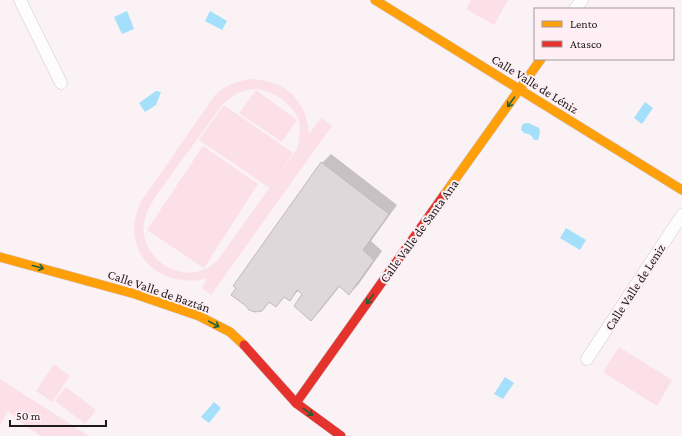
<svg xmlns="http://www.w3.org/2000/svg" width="682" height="436" viewBox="0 0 682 436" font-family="'Crimson Pro',serif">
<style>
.green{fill:#fce0e8;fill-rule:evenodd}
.water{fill:#a4dffb}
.shadow{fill:#0003}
.building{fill:#dfd8da;stroke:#c0babc}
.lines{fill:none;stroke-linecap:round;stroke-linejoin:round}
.street-casing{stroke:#d0cacc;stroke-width:13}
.slow-casing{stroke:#d0cacc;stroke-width:10}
.jam-casing{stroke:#d0cacc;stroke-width:10}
.street{stroke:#fefdfd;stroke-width:12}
.slow{stroke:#ff9f0a;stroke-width:9}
.jam{stroke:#e5322d;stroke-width:9}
.oneway{stroke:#265f35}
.labels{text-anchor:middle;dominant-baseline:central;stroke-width:4;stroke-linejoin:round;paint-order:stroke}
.street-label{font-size:13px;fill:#1e1a1b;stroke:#fdeff3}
</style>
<rect width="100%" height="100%" fill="#faf2f4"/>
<!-- green -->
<g class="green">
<polygon points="471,0 508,0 494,25 466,9"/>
<path d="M251 79C285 80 307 100 309 134L321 118 332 126 211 295 202 288 207 278C199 281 191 281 183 280 142 277 122 235 142 200L215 95C226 85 237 81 251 79ZM257 89C274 92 293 103 299 121 301 129 299 140 297 149L218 260C212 265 205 270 197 272 169 277 140 253 144 223 146 212 152 202 158 193L223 104C233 94 243 90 257 89Z"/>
<polygon points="256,90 297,120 282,142 239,113"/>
<polygon points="224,105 293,153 270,188 199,140"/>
<polygon points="203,146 258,184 204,268 147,230"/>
<polygon points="619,347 672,380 657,406 603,372"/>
<polygon points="54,364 70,376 52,402 36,391"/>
<polygon points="0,379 89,436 41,436 27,427 8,411 0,425"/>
<polygon points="66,387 96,410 85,424 55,401"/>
</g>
<!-- water -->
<g class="water">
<polygon points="127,11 134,29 122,34 114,17"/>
<polygon points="210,11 227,21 222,30 205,21"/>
<polygon points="156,91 161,92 156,105 145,112 139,103"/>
<polygon points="645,102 653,108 642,124 634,118"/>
<path d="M525 123H529L539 128 540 132 538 140H534C532 135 529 134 524 133L521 130 522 125Z"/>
<polygon points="566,228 586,240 580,250 560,238"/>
<polygon points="505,377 514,383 503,399 494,394"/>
<polygon points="214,402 221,408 209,423 201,417"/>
</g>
<!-- shadow -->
<polygon class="shadow" points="331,154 397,205 371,241 382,251 358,285 349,294 340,286 320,311 311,320 303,294 299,290 289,300 285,296 276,306 270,302 261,310 322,163"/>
<!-- building -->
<polygon class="building" points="321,162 389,214 363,250 374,260 349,295 339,286 311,321 294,306 302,294 297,290 290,301 284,297 276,307 269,302 262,311 255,312 249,310 246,306 231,295 236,288 233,286"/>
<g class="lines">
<defs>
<g id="street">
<polyline points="20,0 61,83"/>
<polyline points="575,9 582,0"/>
<polyline points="587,359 682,215"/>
</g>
<g id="slow">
<polyline points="375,0 682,190"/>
<polyline points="444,195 541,59"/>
<polyline points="0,257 135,294 199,316 230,332 244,345"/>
</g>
<g id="jam">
<polyline points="244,345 296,403 341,436"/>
<polyline points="296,403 444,195"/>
</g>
</defs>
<!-- street casing -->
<use href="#street" class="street-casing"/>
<!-- slow casing -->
<use href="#slow" class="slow-casing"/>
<!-- jam casing -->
<use href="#jam" class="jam-casing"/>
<!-- street -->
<use href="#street" class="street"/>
<!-- slow -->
<use href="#slow" class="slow"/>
<!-- jam -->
<use href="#jam" class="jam"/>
</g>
<!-- one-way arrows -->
<defs><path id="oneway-shaft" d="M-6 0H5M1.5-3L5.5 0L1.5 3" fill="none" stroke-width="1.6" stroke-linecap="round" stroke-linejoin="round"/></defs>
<g class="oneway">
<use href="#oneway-shaft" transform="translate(511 102) rotate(126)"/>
<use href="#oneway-shaft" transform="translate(38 267) rotate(15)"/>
<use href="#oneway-shaft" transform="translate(370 299) rotate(126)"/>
<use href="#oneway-shaft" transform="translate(214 324) rotate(28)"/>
<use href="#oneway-shaft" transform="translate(308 412) rotate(36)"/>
</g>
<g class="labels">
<!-- street labels -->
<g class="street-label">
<text transform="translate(535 84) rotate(32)">Calle Valle de Léniz</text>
<text transform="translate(419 231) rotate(-54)">Calle Valle de Santa Ana</text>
<text transform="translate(635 287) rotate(-57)">Calle Valle de Leniz</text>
<text transform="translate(159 291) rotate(19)">Calle Valle de Baztán</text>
</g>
</g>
<!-- legend -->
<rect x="534" y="8" width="140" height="52" fill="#fdeff3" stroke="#a49a9d"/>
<rect x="542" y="21" width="20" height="6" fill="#ff9f0a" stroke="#a49a9d"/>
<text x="570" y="28" font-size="12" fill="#1e1a1b">Lento</text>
<rect x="542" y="41" width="20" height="6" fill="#e5322d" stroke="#a49a9d"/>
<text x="570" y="48" font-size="12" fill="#1e1a1b">Atasco</text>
<!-- scale -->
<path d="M10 420v6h96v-6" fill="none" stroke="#1e1a1b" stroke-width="2"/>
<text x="16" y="420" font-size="12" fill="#1e1a1b" stroke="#fdeff3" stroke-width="3" paint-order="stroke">50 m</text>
</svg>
